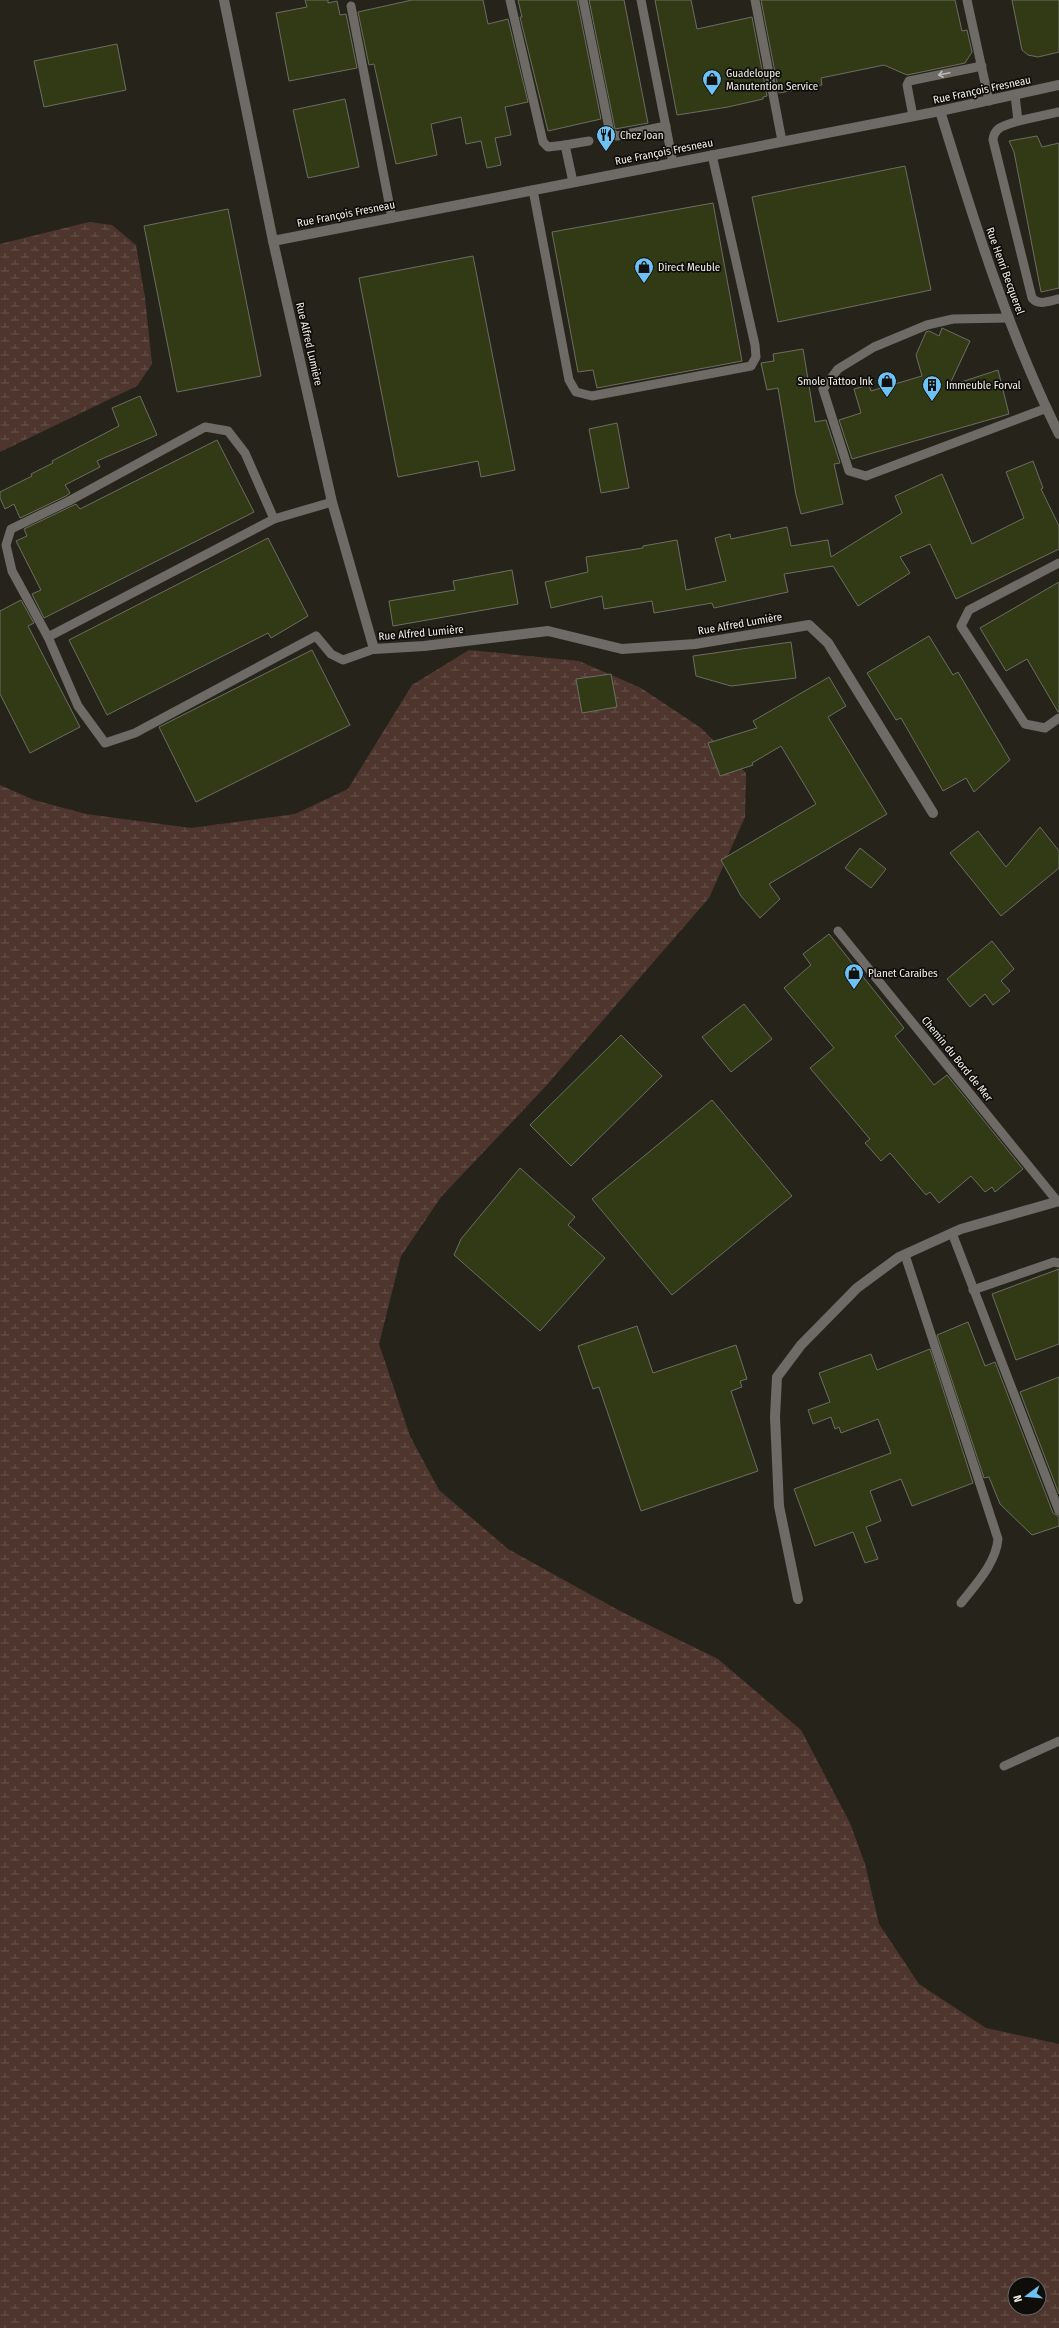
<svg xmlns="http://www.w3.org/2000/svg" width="1059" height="2328" viewBox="0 0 1059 2328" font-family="'Fira Sans Condensed',sans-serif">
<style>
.wetland{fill:url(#wetland-marsh);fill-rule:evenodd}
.building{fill:#313a15;stroke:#6b6e63}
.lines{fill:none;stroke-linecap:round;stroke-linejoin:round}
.lane{stroke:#6e6a66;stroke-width:9}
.street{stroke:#6e6a66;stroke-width:10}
.oneway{stroke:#bdbab4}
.labels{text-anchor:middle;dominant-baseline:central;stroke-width:3.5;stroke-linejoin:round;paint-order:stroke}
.poi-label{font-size:11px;fill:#f1efe8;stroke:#0e0d09;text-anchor:start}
.street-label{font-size:11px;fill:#f1efe8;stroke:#0e0d09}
</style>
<defs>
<pattern id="wetland-marsh" width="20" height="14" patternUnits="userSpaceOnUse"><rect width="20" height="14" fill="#4e362f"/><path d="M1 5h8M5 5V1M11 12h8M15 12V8" fill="none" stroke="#68534d"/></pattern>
</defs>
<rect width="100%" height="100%" fill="#26241a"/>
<!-- wetland -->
<g class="wetland">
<polygon points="89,222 112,225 136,245 145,298 152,364 137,386 0,452 0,244"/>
<path d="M469 650 579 661 641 688 701 728 746 773 745 817 709 898 545 1087 441 1197 401 1256 379 1344 410 1436 439 1490 508 1549 620 1611 718 1659 801 1730 850 1823 865 1864 879 1924 919 1984 986 2028 1059 2044V2328H0V785L34 800 86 814 191 828 295 814 348 789 412 685ZM1015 2284H1039V2308H1015Z"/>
</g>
<!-- building -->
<g class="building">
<polygon points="305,0 328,0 328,3 337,1 340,15 346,14 357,68 289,81 276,13 307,7"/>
<polygon points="412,0 483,0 488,24 508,19 528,102 505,107 511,135 495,138 501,165 487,168 481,141 466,144 461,117 431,124 437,155 396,164 374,64 369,65 358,12"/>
<polygon points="518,0 577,0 601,119 548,131 520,17 522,17"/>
<polygon points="589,0 624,0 648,123 615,129"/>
<polygon points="655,0 691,0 697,29 752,17 767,96 763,97 763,99 728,107 677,115"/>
<polygon points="761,0 955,0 962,31 967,30 972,52 965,63 907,75 884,65 821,78 822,85 779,93"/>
<polygon points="1012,0 1059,0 1059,52 1038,57 1028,55 1022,50"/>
<polygon points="117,44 126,90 44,107 34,61"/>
<polygon points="345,99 359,167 308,178 293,110"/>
<polygon points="1037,136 1042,147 1059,143 1059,288 1041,292 1014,152 1009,141"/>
<polygon points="905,166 931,290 778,322 752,197"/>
<polygon points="713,203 742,361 597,388 593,370 578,372 552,232"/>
<polygon points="228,209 261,376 177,392 144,226"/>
<polygon points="473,256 515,470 481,477 478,461 398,477 359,278"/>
<polygon points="942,328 970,341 949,386 998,370 1009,414 852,459 839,420 861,413 854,389 869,385 871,391 922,376 916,355 926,332 929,331 939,336"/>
<polygon points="803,349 815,422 826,420 840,463 834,464 843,504 801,514 796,495 778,388 767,390 761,363 774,361 773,354"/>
<polygon points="140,396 157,435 97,461 100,467 65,485 70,493 66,496 20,518 14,504 5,509 0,498 0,492 32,476 31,474 53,463 52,461 119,426 112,408"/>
<polygon points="617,423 629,488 601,493 589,429"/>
<polygon points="217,440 254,512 44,618 32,594 41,590 16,541 27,536 24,529 76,504 80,509"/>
<polygon points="1033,461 1043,488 1041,489 1059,526 1059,549 956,599 930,544 900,557 910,573 858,606 833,566 784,574 788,592 714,608 712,603 654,613 652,601 604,609 602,596 551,608 545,582 588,572 586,557 643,548 643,546 677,540 686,590 726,581 715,538 730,534 731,539 787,527 791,546 828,540 831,557 902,513 895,496 942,474 972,544 1024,518 1006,472"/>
<polygon points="268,538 308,616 271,638 268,633 107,715 69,640"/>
<polygon points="512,570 518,604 393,626 389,601 455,590 453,581"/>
<polygon points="1059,582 1059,712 1058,712 1027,659 1006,671 980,628"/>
<polygon points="21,600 34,623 28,626 80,727 30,753 0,694 0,611"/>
<polygon points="929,636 953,675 958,672 1010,760 974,792 966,778 943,791 901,718 896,720 867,673"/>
<polygon points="791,642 796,678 731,686 696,676 693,656"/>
<polygon points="312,650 350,725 196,802 159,727"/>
<polygon points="611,674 617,707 582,713 576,679"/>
<polygon points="829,677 846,706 828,717 887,814 769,884 780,899 760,918 741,896 721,860 816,804 781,746 752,763 753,765 720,776 708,743 757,728 753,721"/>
<polygon points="1040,827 1059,851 1059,868 1001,916 950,853 978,831 1006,867"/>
<polygon points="860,848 886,869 871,888 845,868"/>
<polygon points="829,934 904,1028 895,1036 934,1085 947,1075 1023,1169 995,1192 992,1187 985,1192 971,1176 939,1203 930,1192 926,1195 890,1153 881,1161 865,1143 870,1139 810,1068 834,1048 784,988 811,965 803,954"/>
<polygon points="992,941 1014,969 1001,981 1010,991 993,1005 985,994 970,1007 947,979"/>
<polygon points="744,1004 772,1039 731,1072 702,1037"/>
<polygon points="621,1035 662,1076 571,1166 530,1125"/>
<polygon points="712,1100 792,1196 672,1295 592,1199"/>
<polygon points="520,1168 575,1217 568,1225 605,1258 540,1331 454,1255 461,1239"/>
<polygon points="1059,1269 1059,1344 1016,1360 992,1294"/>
<polygon points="968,1322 985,1366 995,1362 1053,1513 1059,1517 1059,1526 1032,1535 1000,1504 989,1477 984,1478 937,1335"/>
<polygon points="637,1326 653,1373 736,1345 747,1379 740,1381 742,1387 731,1391 758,1471 641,1511 599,1387 593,1389 578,1346"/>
<polygon points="930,1349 973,1483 912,1506 901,1479 870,1491 881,1521 866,1527 878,1559 865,1563 853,1532 815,1546 794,1489 891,1453 878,1419 841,1433 839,1427 835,1429 831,1417 813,1424 808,1410 830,1402 819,1373 871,1354 877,1370"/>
<polygon points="1059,1377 1059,1494 1020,1392"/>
</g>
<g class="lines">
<!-- lane -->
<g class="lane">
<polyline points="510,0 543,142 548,147 565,145 573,182"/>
<polyline points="583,0 610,133 617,136 666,126"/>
<polyline points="641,0 673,163"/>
<polyline points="755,0 782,141"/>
<polyline points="967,0 989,101"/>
<polyline points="351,6 392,218"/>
<path d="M1015 95 1018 121C1007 125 994 126 993 140L1032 298C1039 306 1049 301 1059 299"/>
<polyline points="913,116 907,85 909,81 982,66"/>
<polyline points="1018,121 1059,112"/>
<polyline points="565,145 589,141"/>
<polyline points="533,190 569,380 576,392 592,396 751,366 756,357 755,345 712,155"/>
<polyline points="1009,318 953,319 927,325 874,347 838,369 823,389 849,471 866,476 1047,408"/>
<polyline points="274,519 245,453 228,431 205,427 69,501 11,529 6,545 12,571 48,637 78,706 105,743 135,733 316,636 331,654 343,660 374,649"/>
<polyline points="1059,563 969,610 961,626 1025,724 1045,728 1059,718"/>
<polyline points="48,637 274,519 332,502"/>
<polyline points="838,931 1057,1201"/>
<polyline points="952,1233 1059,1511"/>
<path d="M905 1255 998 1539C996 1563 976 1584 961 1603"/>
<polyline points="973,1290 1054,1262 1059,1263"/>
<polyline points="1004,1766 1059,1741"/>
</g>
<!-- street -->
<g class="street">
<polyline points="224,0 273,241 332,502 374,649 424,646 548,631 622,649 695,644 809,625 828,643 933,813"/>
<path d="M940 111C974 221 1008 332 1059 434"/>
<polyline points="273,241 940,111 1059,85"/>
<polyline points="798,1599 779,1506 775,1417 777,1377 801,1345 857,1288 899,1257 961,1229 1059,1201"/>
</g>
</g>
<!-- one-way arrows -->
<defs><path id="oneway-shaft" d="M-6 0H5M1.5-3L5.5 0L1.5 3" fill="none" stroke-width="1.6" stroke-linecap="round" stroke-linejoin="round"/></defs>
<use class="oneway" href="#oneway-shaft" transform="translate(944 74) rotate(168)"/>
<!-- icons -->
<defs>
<symbol id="shop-pin" viewBox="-11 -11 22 30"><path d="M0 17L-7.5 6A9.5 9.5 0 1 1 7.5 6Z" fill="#6ec2f3" stroke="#0e0d09"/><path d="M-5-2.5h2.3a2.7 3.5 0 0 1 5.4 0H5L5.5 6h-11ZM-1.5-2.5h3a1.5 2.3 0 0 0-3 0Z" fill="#111"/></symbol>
<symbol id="restaurant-pin" viewBox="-11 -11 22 30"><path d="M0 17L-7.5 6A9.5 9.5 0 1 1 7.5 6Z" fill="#6ec2f3" stroke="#0e0d09"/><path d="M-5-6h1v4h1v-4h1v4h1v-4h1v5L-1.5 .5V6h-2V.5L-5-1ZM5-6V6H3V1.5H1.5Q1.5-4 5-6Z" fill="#111"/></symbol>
<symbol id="building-pin" viewBox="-11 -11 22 30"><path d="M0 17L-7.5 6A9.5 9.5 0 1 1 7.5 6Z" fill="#6ec2f3" stroke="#0e0d09"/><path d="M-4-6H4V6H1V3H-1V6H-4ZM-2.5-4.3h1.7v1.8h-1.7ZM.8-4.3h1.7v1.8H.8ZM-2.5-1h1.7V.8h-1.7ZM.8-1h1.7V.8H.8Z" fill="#111"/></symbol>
</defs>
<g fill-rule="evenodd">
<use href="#shop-pin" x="701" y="68" width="22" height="30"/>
<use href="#restaurant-pin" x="595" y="124" width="22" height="30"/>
<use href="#shop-pin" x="633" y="256" width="22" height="30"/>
<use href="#shop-pin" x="876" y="370" width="22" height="30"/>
<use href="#building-pin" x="921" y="374" width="22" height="30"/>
<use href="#shop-pin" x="843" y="962" width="22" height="30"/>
</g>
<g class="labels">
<!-- poi labels -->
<g class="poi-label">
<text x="726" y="73">Guadeloupe<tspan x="726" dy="13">Manutention Service</tspan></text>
<text x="620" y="135">Chez Joan</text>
<text x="658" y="267">Direct Meuble</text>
<text x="873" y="381" text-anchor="end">Smole Tattoo Ink</text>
<text x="946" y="385">Immeuble Forval</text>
<text x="868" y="973">Planet Caraibes</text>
</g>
<!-- street labels -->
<g class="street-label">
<text transform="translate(982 90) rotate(-12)">Rue François Fresneau</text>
<text transform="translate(664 152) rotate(-11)">Rue François Fresneau</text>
<text transform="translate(346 214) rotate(-11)">Rue François Fresneau</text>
<text transform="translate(1005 271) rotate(70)">Rue Henri Becquerel</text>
<text transform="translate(309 344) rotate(77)">Rue Alfred Lumière</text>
<text transform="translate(740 624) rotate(-10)">Rue Alfred Lumière</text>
<text transform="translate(421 633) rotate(-5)">Rue Alfred Lumière</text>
<text transform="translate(957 1059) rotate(51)">Chemin du Bord de Mer</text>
</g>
</g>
<!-- north arrow -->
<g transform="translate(1027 2296) rotate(254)"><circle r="19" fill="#0e0d09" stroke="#696762"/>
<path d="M0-3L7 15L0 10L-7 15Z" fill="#6ec2f3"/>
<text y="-6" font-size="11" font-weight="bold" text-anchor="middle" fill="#f1efe8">N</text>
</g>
</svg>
